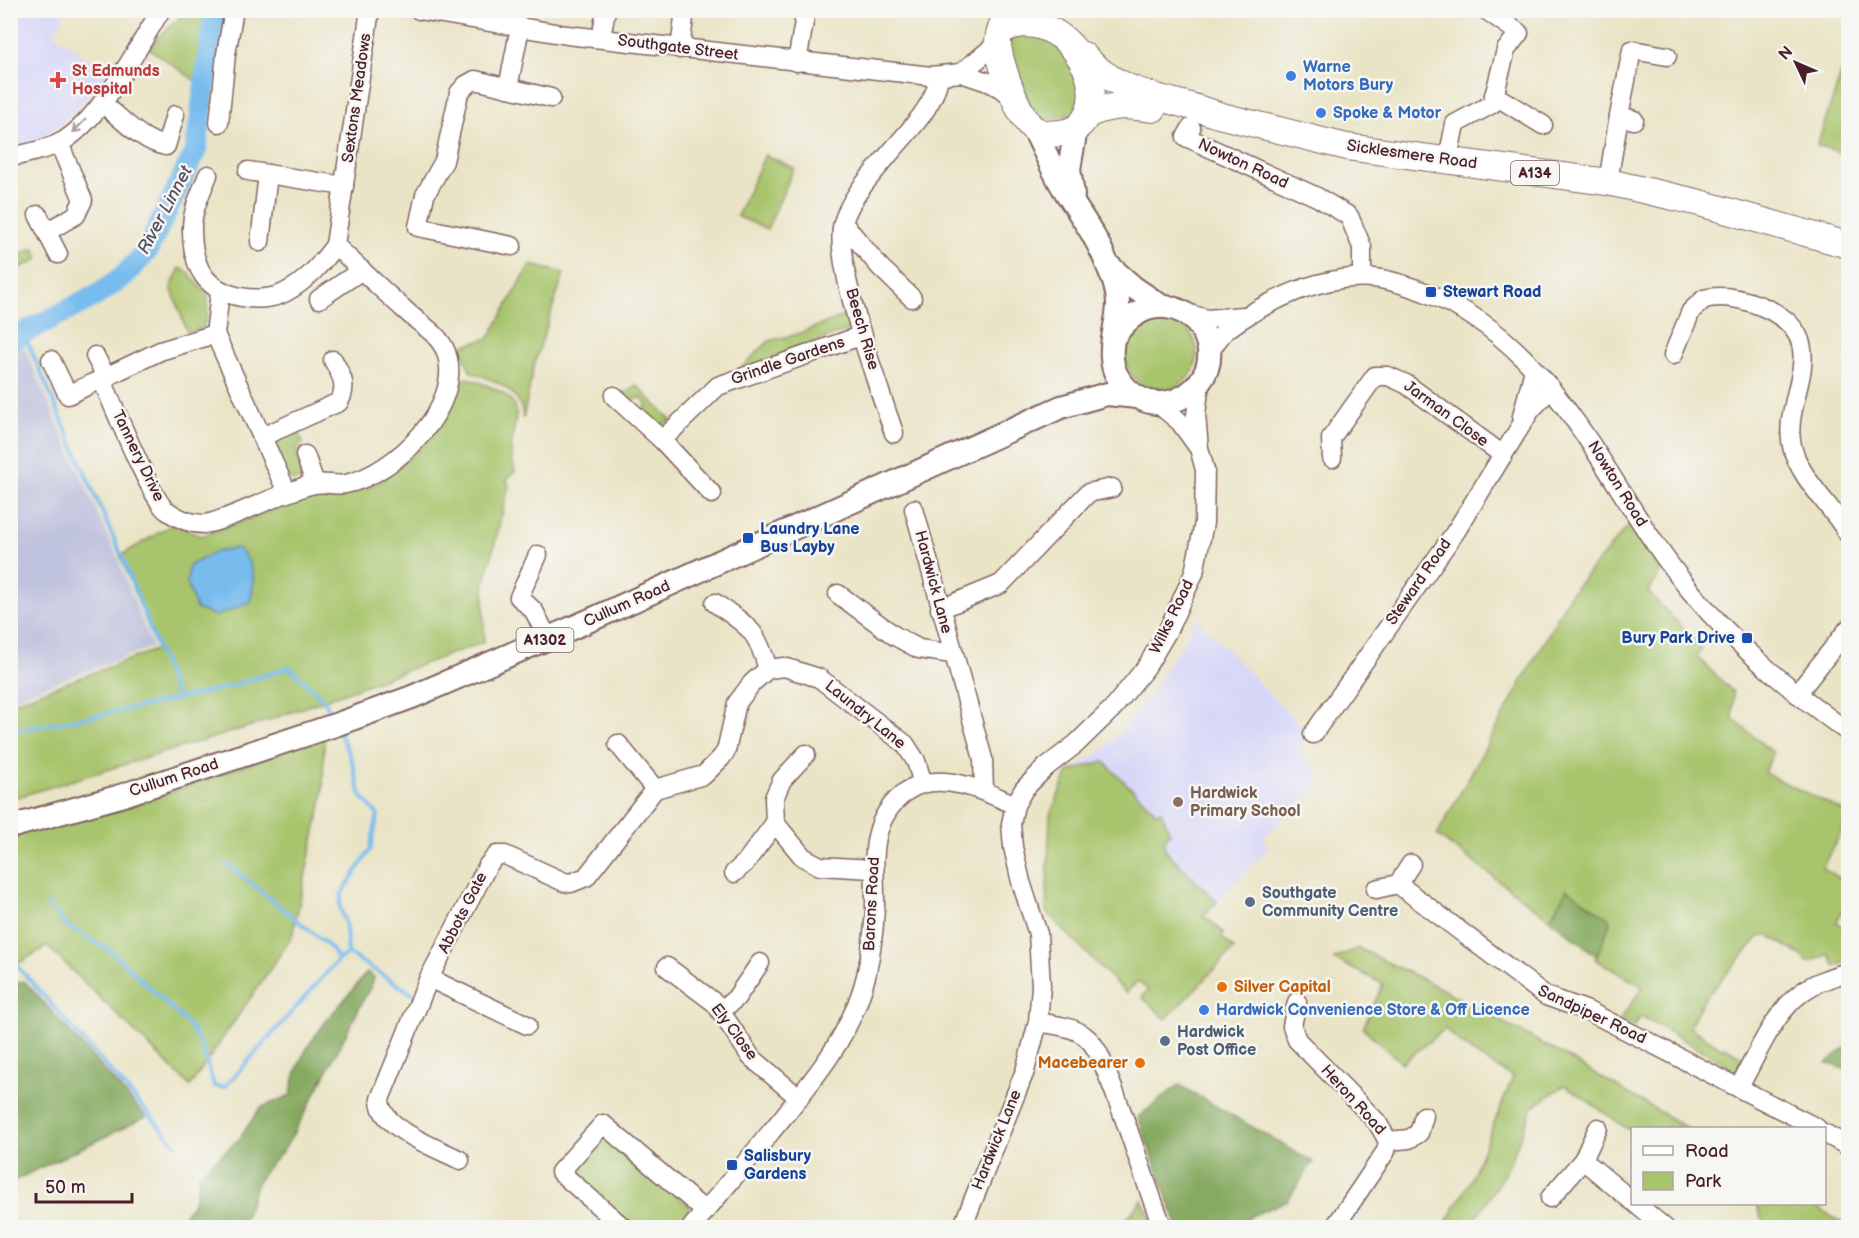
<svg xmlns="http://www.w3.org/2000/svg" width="1859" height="1238" viewBox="0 0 1859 1238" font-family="'Balsamiq Sans',sans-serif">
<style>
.built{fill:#d8d7f8}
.industrial{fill:#bfc2dd}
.green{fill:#a8c56d;stroke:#79724c;stroke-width:1.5}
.forest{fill:#86aa60;stroke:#686446;stroke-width:1.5}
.water{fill:#78bcee;stroke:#616e8c;stroke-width:1.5}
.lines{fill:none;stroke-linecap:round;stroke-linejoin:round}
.stream{stroke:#78bcee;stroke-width:4}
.river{stroke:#78bcee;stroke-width:22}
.minor-casing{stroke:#826461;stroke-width:21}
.major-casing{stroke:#826461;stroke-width:26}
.highway-casing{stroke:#826461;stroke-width:28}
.minor{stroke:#fff;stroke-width:18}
.major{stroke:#fff;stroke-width:22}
.highway{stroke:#fff;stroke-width:26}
.oneway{stroke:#ae9aa0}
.shop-dot{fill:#3f7fe0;stroke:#f6f6f2;stroke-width:2}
.health-dot{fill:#e0444e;stroke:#f6f6f2;stroke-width:2}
.transit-dot{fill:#1a4fb4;stroke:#f6f6f2;stroke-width:2}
.education-dot{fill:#8d6e63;stroke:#f6f6f2;stroke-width:2}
.service-dot{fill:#5c6f8a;stroke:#f6f6f2;stroke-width:2}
.food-dot{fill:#e8710a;stroke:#f6f6f2;stroke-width:2}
.labels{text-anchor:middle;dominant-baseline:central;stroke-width:5;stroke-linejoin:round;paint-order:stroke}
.shield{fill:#f6f6f2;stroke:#7e6067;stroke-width:1.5}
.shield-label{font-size:15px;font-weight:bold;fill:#4a1f2b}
.street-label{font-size:16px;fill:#4a1f2b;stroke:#f6f6f2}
.shop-label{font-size:16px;font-weight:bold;fill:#366cbe;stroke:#f6f6f2;text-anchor:start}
.health-label{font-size:16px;font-weight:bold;fill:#be3a42;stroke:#f6f6f2;text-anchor:start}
.transit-label{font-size:16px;font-weight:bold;fill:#164399;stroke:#f6f6f2;text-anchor:start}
.education-label{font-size:16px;font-weight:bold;fill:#785e54;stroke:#f6f6f2;text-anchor:start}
.service-label{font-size:16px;font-weight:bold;fill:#4e5e75;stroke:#f6f6f2;text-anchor:start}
.food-label{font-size:16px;font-weight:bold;fill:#c56008;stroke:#f6f6f2;text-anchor:start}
.water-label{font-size:18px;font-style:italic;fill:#584e66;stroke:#f6f6f2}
</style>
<rect width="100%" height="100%" fill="#f6f6f2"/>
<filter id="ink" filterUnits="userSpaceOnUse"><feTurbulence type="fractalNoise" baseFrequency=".0167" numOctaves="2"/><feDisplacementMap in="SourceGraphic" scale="12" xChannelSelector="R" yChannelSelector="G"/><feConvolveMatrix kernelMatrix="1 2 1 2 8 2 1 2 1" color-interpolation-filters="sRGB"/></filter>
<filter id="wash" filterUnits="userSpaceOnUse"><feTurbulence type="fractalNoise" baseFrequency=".008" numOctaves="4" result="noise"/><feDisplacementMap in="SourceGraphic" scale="24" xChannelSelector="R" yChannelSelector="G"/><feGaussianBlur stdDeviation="1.35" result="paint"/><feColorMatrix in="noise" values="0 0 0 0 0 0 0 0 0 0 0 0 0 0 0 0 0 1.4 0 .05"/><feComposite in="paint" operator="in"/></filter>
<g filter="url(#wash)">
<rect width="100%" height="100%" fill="#eae4c6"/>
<!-- built -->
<g class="built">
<polygon points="11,11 65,11 54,34 110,75 54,130 26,146 11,151"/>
<polygon points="1197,619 1310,735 1296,749 1318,770 1316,783 1314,790 1262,839 1270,847 1126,993 1046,912 1050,815 1068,772 1105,749 1147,701"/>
</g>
<!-- industrial -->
<polygon class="industrial" points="10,315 117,557 152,647 11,699"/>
<!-- green -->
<g class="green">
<polygon points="186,11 212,11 209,52 203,86 148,48"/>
<polygon points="1050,20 1081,89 1075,111 1066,116 1047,120 1033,113 1011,62 1011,32"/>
<polygon points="1848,54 1848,155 1817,145"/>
<polygon points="765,155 794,168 767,229 737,216"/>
<polygon points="34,248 39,259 11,272 11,258"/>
<path d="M530 265 564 273 534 365 523 419C522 390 495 380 471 372L459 347 489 338Z"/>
<polygon points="180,268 187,271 208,296 207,317 202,329 187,332 171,287"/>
<polygon points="844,316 850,329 738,371 769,341 795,335"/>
<circle cx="1161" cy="354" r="36"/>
<path d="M467 378C551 405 498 419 515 471L506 481 509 485 484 587V642L261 723 11 799V703L158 649 120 556 173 524 201 536 318 494 342 496 380 482 420 448 448 392Z"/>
<polygon points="636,385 672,421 653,427 644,416 646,403 641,398 630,400 622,396"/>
<polygon points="296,428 303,443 296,449 307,478 293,481 286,476 272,448 276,437"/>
<polygon points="1631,523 1661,571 1648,592 1702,648 1697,657 1733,692 1733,719 1773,753 1764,773 1848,813 1848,819 1822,868 1848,883 1848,901 1836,922 1848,930 1848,961 1835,967 1829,954 1807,963 1804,957 1768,935 1759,937 1704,999 1689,1027 1723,1049 1725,1047 1745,1059 1734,1076 1722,1072 1726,1064 1641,1016 1634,1027 1620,1020 1643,987 1595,959 1611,921 1567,889 1550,919 1437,835 1571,593"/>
<polygon points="324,737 323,794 292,937 190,1086 47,946 11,968 11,833 129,807"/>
<polygon points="1103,761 1157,813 1161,811 1170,833 1164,842 1166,851 1217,902 1202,917 1207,918 1224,933 1221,936 1234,949 1166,1019 1142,997 1148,990 1138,981 1126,993 1046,912 1050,815 1068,772"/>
<polygon points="1358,948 1440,988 1565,1056 1687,1128 1632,1128 1632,1132 1565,1085 1533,1107 1506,1171 1470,1227 1443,1227 1470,1182 1513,1077 1470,1051 1445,1029 1402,1063 1363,1028 1383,984 1334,959"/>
<polygon points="602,1132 689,1206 688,1219 682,1227 630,1227 573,1177 569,1168"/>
<polygon points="1142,1200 1155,1227 1119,1228"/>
<polygon points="1756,1204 1812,1204 1848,1227 1765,1227"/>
</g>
<!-- forest -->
<g class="forest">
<polygon points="1567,889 1611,920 1597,956 1550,919"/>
<path d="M367 972 374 977 373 982C344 1036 318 1093 286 1146 279 1157 267 1166 260 1178 248 1196 254 1208 238 1227H175L194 1202 198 1183 201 1181 197 1176 240 1138 260 1108 291 1095C295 1046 340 1008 367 972Z"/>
<polygon points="24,981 146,1117 11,1182 11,985"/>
<polygon points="1848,1045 1848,1070 1826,1063 1847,1047"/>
<polygon points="1179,1085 1313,1162 1287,1201 1253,1215 1231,1227 1178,1227 1138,1117"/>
</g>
<!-- water -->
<path class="water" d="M238 548C255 565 256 581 250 602L216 616 196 609 187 583 189 566 215 552Z"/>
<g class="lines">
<!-- stream -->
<g class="stream">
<polyline points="24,334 123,559 177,699"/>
<path d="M10 732C104 713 199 700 289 667L325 701 332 717"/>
<polyline points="227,864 329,946 339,959"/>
<polyline points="48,904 66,925 112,952 189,1025 202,1047 214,1086 225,1087 339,959 348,954 346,927 340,906 342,893 370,850 378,815 361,796 351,758 339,732"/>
<polyline points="349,954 416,996"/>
<polyline points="10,958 176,1145"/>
</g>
<!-- river -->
<polyline class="river" points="10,340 97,295 124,276 147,251 196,150 215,10"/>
</g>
</g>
<g filter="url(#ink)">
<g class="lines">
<defs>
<g id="minor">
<polyline points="419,10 567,35 931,76 961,73 998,43"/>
<polyline points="601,38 606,10"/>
<polyline points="680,49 685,10"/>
<polyline points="797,62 806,10"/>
<polyline points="961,73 991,83 1014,96"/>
<polyline points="508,88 520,27"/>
<polyline points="1494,95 1543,125"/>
<path d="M102 103C121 118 142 142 166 146L175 115"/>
<polyline points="1619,116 1632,50 1667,56"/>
<polyline points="219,123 226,54 234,10"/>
<polyline points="1191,128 1186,137 1317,197 1349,216 1362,247 1362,276"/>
<path d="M10 157C26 154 45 150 60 143 101 120 136 50 161 10"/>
<polyline points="1448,159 1455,124 1492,104 1506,50 1519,33 1486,10"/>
<polyline points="248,171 344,186"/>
<path d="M208 175C201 193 191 212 192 232 193 268 205 290 241 297 255 300 273 299 286 292 307 281 321 264 335 245L370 10"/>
<polyline points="1608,182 1619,116 1634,120"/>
<polyline points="38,215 58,254"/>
<polyline points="843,223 880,267 912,298"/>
<polyline points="48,231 76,215 83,200 59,143"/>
<polyline points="260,242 268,174"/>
<polyline points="512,246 418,227 425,195 444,161 459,93 466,85 475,80 551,98"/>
<polyline points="220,293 215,334 287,492"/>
<polyline points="319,299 362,270"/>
<polyline points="1186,313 1207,319 1243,316"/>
<path d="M1209 353C1215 344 1220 334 1229 328 1251 311 1291 291 1318 284 1361 272 1386 277 1427 293 1561 345 1607 493 1693 594 1738 648 1792 691 1848 732"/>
<path d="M1673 355 1691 311 1704 299C1723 294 1743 299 1761 306 1840 339 1780 396 1792 446 1799 478 1832 506 1848 534"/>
<polyline points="95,356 107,378"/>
<polyline points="51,360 68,395 160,351 215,334"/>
<path d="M102 380C112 402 152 500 166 510 177 518 190 524 204 524 221 523 272 497 293 491 300 488 307 485 315 484 325 482 336 486 346 484 395 474 465 405 446 352 438 332 419 324 405 310 381 289 358 267 335 245"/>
<polyline points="614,396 662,440 712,494"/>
<polyline points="1157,403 1180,422 1198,447"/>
<polyline points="1522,416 1534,370"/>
<path d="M894 433C880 391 832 261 843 223 850 198 869 178 885 159 905 134 935 108 939 76"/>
<path d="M264 436 339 402C348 386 342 376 333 360"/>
<polyline points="662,440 718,386 863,335"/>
<polyline points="305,455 315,483"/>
<polyline points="1332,458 1331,438 1375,376 1388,376 1406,384 1503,455"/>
<polyline points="914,509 983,759 984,790"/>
<polyline points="538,555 519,597 534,611 548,639"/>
<polyline points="838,594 895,636 919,649 952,654"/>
<path d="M715 603C749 627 756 628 768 669L784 667 819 678 905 744 916 761 923 784"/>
<polyline points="940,609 1001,584 1088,493 1112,488"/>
<polyline points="1797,694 1848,629"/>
<polyline points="1313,734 1456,531 1530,411 1551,388"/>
<polyline points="618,744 655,789"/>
<polyline points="806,754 782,780 774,798 775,823 803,857 820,866 872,869"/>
<polyline points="734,873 745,863 775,823"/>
<polyline points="1398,884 1546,996 1588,1011 1817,1128"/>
<polyline points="1376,889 1398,884 1411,864"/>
<polyline points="667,967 715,1003 751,1057 799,1098"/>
<polyline points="429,978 527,1025"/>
<polyline points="1297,1002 1292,1026 1297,1040 1377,1122 1388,1141 1386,1151 1334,1228"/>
<polyline points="722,1010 736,998 760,963"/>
<path d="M1038 1022C1054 1025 1073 1026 1086 1037 1098 1047 1102 1062 1108 1076 1129 1126 1143 1178 1163 1228"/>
<path d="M1739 1087C1756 1057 1773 1014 1801 993 1815 982 1832 977 1848 972"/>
<polyline points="1824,1133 1848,1146"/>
<polyline points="1388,1141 1409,1139 1419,1133 1424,1116"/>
<path d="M460 1160C437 1148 379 1128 380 1099L429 978 488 865 497 855H505L564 882 571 883 586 877 655 789 704 775 721 758 726 751 737 703 752 683 768 669"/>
<polyline points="1583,1160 1632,1201"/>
<polyline points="1550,1198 1583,1160 1598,1128"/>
<polyline points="1636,1204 1665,1228"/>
<polyline points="624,1228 560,1172 603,1124 705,1211"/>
<path d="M691 1228C718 1196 744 1165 770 1133 810 1084 851 1038 866 976 871 954 874 930 875 908 876 864 865 822 907 791 938 769 985 791 1015 805"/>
<polyline points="962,1228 1025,1071 1038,1022 1041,986 1038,934 1021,882 1013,847 1011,824 1015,805 1024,789 1046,767 1076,744 1113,708 1147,666 1167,632 1194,573 1204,523 1205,470 1199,448 1196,415 1200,382"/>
</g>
<g id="major">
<path d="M1033 128C1044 148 1052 170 1064 189 1079 213 1097 237 1107 264 1112 275 1118 292 1118 303 1118 321 1110 340 1112 358 1113 380 1134 401 1156 403 1173 404 1189 396 1199 383 1237 334 1160 268 1115 336"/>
<polyline points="1073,195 1069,169 1076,129"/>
<polyline points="1108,265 1133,287 1161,306"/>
<polyline points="10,827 117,797 338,724 412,697 595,618 1061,407 1107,394 1137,397"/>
</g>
<g id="highway">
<path d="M1000 31C1058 0 1116 84 1081 124 1075 130 1069 132 1061 133 1052 134 1042 134 1034 129 1019 119 997 58 998 41 999 30 1004 19 1010 10"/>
<path d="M1083 55C1122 98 1168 96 1218 115L1347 147 1608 182 1696 202 1848 245"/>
<path d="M1089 114C1113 104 1128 105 1153 109"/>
</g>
</defs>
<!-- minor casing -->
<use href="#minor" class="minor-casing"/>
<!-- major casing -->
<use href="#major" class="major-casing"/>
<!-- highway casing -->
<use href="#highway" class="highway-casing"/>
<!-- minor -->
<use href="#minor" class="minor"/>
<!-- major -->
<use href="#major" class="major"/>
<!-- highway -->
<use href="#highway" class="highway"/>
</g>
<!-- one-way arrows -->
<defs><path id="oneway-shaft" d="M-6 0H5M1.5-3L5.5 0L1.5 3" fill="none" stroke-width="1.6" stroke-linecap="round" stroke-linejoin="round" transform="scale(1.5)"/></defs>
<use class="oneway" href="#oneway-shaft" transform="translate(79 126) rotate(135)"/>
</g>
<!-- markers -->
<g class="shop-dot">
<circle cx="1291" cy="76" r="6"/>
<circle cx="1321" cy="113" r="6"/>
<circle cx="1204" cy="1010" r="6"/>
</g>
<path class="health-dot" d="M55 71h6v6h6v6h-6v6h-6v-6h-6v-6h6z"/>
<g class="transit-dot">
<rect x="1425" y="286" width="12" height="12" rx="3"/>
<rect x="742" y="532" width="12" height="12" rx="3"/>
<rect x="1741" y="632" width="12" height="12" rx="3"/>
<rect x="726" y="1159" width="12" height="12" rx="3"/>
</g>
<circle class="education-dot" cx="1178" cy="802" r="6"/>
<g class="service-dot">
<circle cx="1250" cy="902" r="6"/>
<circle cx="1165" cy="1041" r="6"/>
</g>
<g class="food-dot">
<circle cx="1222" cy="987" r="6"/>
<circle cx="1140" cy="1063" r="6"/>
</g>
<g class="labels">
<!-- shield labels -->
<g class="shield">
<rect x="1511" y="161" width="48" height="24" rx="4.5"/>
<rect x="516.5" y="628" width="57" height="24" rx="4.5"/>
</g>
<g class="shield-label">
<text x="1535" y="173">A134</text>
<text x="545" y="640">A1302</text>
</g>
<!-- street labels -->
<g class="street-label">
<text transform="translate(678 48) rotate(7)">Southgate Street</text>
<text transform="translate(357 98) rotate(-82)">Sextons Meadows</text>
<text transform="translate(1412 155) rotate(8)">Sicklesmere Road</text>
<text transform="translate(1243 164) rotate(25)">Nowton Road</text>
<text transform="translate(862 329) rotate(74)">Beech Rise</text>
<text transform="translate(788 361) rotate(-19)">Grindle Gardens</text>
<text transform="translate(1446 414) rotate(36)">Jarman Close</text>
<text transform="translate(138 456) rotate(64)">Tannery Drive</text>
<text transform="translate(1617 484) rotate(58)">Nowton Road</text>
<text transform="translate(933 582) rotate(75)">Hardwick Lane</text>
<text transform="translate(1419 582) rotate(-55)">Steward Road</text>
<text transform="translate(627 604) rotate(-24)">Cullum Road</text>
<text transform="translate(1172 617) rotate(-64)">Wilks Road</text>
<text transform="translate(865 715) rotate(39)">Laundry Lane</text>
<text transform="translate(174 778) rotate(-18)">Cullum Road</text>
<text transform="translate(872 904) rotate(-87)">Barons Road</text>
<text transform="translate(463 913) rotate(-63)">Abbots Gate</text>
<text transform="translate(1592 1015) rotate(25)">Sandpiper Road</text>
<text transform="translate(734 1032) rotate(53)">Ely Close</text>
<text transform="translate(1353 1100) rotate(48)">Heron Road</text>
<text transform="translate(997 1140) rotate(-68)">Hardwick Lane</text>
</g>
<!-- shop labels -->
<g class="shop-label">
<text x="1303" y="67">Warne<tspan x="1303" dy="18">Motors Bury</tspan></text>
<text x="1333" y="113">Spoke &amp; Motor</text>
<text x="1216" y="1010">Hardwick Convenience Store &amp; Off Licence</text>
</g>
<!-- health labels -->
<g class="health-label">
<text x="72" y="71">St Edmunds<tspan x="72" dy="18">Hospital</tspan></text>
</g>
<!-- transit labels -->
<g class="transit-label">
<text x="1443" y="292">Stewart Road</text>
<text x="760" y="529">Laundry Lane<tspan x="760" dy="18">Bus Layby</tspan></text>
<text x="1735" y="638" text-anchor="end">Bury Park Drive</text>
<text x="744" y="1156">Salisbury<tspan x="744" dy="18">Gardens</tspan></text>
</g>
<!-- education labels -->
<g class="education-label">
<text x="1190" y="793">Hardwick<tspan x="1190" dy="18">Primary School</tspan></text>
</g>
<!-- service labels -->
<g class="service-label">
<text x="1262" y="893">Southgate<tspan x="1262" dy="18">Community Centre</tspan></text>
<text x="1177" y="1032">Hardwick<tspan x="1177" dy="18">Post Office</tspan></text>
</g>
<!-- food labels -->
<g class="food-label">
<text x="1234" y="987">Silver Capital</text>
<text x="1128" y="1063" text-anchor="end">Macebearer</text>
</g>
<!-- water labels -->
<g class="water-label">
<text transform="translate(165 210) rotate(-62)">River Linnet</text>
</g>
</g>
<!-- margin -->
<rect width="1859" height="1238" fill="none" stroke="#f6f6f2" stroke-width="36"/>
<!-- legend -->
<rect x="1631" y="1127" width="195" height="78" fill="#f6f6f2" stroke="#b1a0a2" stroke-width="1.5"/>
<rect x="1643" y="1146" width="30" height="9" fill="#ffffff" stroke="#b1a0a2" stroke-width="1.5"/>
<text x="1685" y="1157" font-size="18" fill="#4a1f2b">Road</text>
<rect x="1643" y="1172" width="30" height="18" fill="#a8c56d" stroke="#b1a0a2" stroke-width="1.5"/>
<text x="1685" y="1187" font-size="18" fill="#4a1f2b">Park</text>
<!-- north arrow -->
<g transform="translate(1796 63) rotate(314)" stroke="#f6f6f2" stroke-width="4.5" paint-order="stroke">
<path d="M0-4.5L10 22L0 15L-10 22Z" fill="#4a1f2b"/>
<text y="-9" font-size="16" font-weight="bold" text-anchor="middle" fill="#4a1f2b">N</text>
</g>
<!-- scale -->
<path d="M36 1193v9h96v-9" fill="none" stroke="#4a1f2b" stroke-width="3"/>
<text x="45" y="1193" font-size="18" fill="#4a1f2b" stroke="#f6f6f2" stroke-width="4.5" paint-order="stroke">50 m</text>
</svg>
